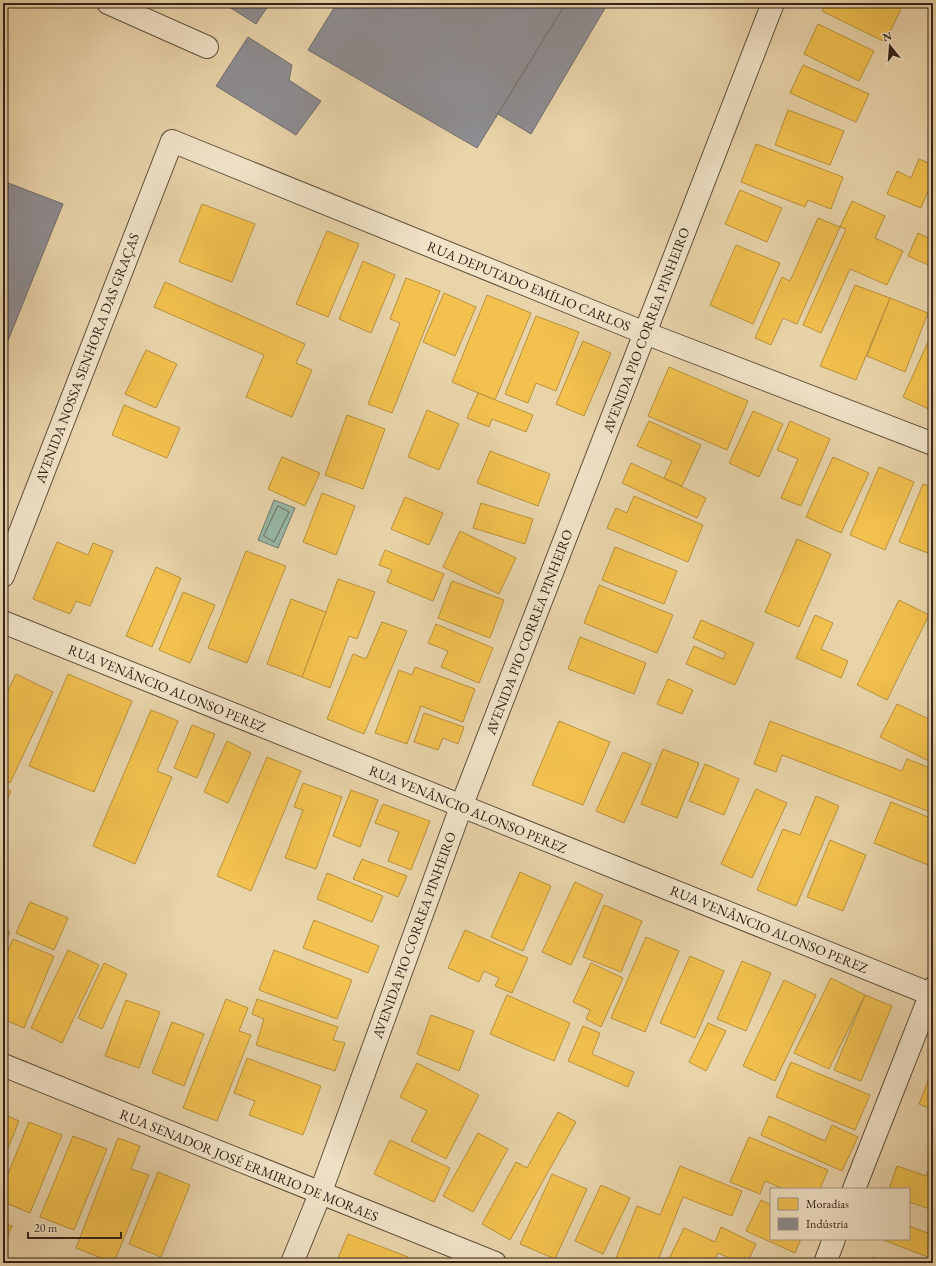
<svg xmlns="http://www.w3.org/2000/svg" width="936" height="1266" viewBox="0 0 936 1266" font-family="'EB Garamond',serif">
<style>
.water{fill:#98b8a6;stroke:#707c6e}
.homes{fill:#f2c14e;stroke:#b9923e}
.industry{fill:#8d8d92;stroke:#726d6e}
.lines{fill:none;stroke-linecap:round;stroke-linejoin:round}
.shore{stroke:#666e60;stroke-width:1}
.minor-casing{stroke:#604f3e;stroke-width:24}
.minor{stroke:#f1e3c8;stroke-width:22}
.labels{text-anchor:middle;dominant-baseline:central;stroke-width:4;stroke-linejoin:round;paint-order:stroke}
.street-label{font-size:14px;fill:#33231a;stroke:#f1e3c8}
</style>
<rect width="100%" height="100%" fill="#e9d4aa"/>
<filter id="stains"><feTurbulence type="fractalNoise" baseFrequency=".005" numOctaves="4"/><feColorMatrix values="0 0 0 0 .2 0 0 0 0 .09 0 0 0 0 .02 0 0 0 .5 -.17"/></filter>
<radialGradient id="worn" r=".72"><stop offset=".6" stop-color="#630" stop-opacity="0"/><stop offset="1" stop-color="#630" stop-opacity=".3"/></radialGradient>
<!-- water -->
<polygon class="water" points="274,500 295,508 278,548 258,540"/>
<!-- homes -->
<g class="homes">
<polygon points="826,3 893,3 902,7 885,42 822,11"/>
<polygon points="924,3 933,3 933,7"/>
<polygon points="818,24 874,51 859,81 804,54"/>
<polygon points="933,53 933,65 928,63"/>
<polygon points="803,65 869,94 856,122 790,93"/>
<polygon points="788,110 844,131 830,165 775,145"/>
<polygon points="756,144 843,177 831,209 808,200 805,207 741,182"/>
<polygon points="919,159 933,165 933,179 921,208 887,194 897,171 911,178"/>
<polygon points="933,179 933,189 929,187"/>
<polygon points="740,190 782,208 767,242 725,224"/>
<polygon points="852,201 885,216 875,238 903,251 887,285 850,269 821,333 803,325 846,229 840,227"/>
<polygon points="202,204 255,224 232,282 179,262"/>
<polygon points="818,218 840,227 797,324 783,318 771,345 755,338 782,277 790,281"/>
<polygon points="327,231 359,244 328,317 296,304"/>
<polygon points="918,233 933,240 933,267 908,256"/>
<polygon points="736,245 780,263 753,324 710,305"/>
<polygon points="363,261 395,275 371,333 339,319"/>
<polygon points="406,278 440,291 392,413 368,404 400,323 390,319"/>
<polygon points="165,282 305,344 296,363 312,370 292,417 246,397 264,355 154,307"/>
<polygon points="855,285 890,298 856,380 820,366"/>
<polygon points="444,293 476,307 455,356 423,342"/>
<polygon points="487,295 531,313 495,400 452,382"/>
<polygon points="890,298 928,313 905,372 867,356"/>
<polygon points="536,316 579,332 556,391 536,383 528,403 505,394"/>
<polygon points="933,331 933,411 903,397"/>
<polygon points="583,341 611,353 584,416 556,404"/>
<polygon points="146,350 177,364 156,408 125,394"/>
<polygon points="669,367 748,401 727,450 648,416"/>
<polygon points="478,393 533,415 526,432 492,419 489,427 467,418"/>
<polygon points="124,405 180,428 167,458 112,435"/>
<polygon points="427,410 459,424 439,470 408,457"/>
<polygon points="753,411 783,424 759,477 729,463"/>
<polygon points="347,415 385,429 363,489 325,475"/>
<polygon points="649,421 701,445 682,486 664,478 672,461 637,446"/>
<polygon points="790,421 830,439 801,506 781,498 798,459 777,450"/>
<polygon points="490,451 550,474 538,506 477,483"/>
<polygon points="282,457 320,473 305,506 268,489"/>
<polygon points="833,457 869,473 841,533 806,517"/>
<polygon points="631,463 706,498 697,518 622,483"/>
<polygon points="879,467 914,482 885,550 850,535"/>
<polygon points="923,484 933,488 933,555 899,542"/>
<polygon points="322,493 355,506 336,555 303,542"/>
<polygon points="634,496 703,525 688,562 607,528 616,508 627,513"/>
<polygon points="405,497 443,513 429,545 391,529"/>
<polygon points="481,503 533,519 525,544 473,528"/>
<polygon points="460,531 516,558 499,594 443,567"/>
<polygon points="797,539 831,554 799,627 765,612"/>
<polygon points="57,542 88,555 93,543 113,551 90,606 76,601 70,614 33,599"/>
<polygon points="615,547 677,571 664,604 602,580"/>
<polygon points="385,550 444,574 433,601 387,582 392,570 379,565"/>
<polygon points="246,551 286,566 247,663 208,648"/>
<polygon points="156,567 181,578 152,647 126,636"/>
<polygon points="338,579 375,592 357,639 349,636 330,688 302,677"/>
<polygon points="452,581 504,600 490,638 438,618"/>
<polygon points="599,585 673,615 657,653 584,623"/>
<polygon points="183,592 215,605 190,663 159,650"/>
<polygon points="291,599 326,612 302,677 267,664"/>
<polygon points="899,600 929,615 887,700 857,685"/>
<polygon points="815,615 833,623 821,649 848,661 841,678 796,658"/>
<polygon points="701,620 754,643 735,685 686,664 694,646 723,659 726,653 693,638"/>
<polygon points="382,622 407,631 364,734 327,719 353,654 366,659"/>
<polygon points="436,624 493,648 479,683 441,667 448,651 428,643"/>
<polygon points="580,637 646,663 634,694 568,669"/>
<polygon points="415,667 475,689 463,722 421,706 407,744 375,733 399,670 412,675"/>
<polygon points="16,674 53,692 10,783 3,780 3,701"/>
<polygon points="68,674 132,701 94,792 29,766"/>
<polygon points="668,679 693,690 682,714 657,704"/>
<polygon points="897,704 933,721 933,763 880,737"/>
<polygon points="151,710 178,721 157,771 172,777 135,864 93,846"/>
<polygon points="424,713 464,727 458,744 443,738 438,750 414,742"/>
<polygon points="559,721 610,742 583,805 532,785"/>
<polygon points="770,721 902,771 907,759 933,769 933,813 782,755 776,772 754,764"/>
<polygon points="192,725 215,734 197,778 174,768"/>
<polygon points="227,741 251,753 228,803 204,792"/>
<polygon points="663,749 699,763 677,818 641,804"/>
<polygon points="623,752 651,764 624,823 596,811"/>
<polygon points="267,757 301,771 251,891 217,876"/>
<polygon points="705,764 739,779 724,815 689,801"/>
<polygon points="303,783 342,797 316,869 285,858 303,810 294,807"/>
<polygon points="3,787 11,791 3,810"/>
<polygon points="756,789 787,803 752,878 721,864"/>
<polygon points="351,790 378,800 360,847 333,836"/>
<polygon points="816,796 839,806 796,906 757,890 783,829 800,835"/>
<polygon points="891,802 933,819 933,867 874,843"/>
<polygon points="383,804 430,821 411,870 388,861 399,832 375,823"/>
<polygon points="830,840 866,855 843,911 807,897"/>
<polygon points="362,859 407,876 398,897 353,879"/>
<polygon points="520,872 551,886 523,951 491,937"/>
<polygon points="327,873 383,896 372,922 317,899"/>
<polygon points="575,882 603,895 571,965 542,952"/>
<polygon points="30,902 68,918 54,950 16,933"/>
<polygon points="604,905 642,921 621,972 583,957"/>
<polygon points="314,920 379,946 368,973 303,948"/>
<polygon points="3,929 10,932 3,949"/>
<polygon points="465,930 528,958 512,993 495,986 499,978 484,971 479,982 448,968"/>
<polygon points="646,937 679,951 645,1032 611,1018"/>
<polygon points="13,939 54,956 24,1028 3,1019 3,962"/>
<polygon points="68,950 99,965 62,1043 31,1028"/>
<polygon points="274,950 352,980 337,1019 259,990"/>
<polygon points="690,956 724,971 695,1038 660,1023"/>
<polygon points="742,961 771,973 746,1031 717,1019"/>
<polygon points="104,963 127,974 102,1029 78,1018"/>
<polygon points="591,963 623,978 601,1027 586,1019 590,1010 573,1002"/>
<polygon points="831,978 865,995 829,1069 794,1053"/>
<polygon points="784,980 816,995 775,1081 743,1066"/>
<polygon points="507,995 570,1023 554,1061 490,1034"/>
<polygon points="865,995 892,1006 861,1081 834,1070"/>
<polygon points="226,999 248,1008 239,1031 251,1035 217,1121 183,1108"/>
<polygon points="257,999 338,1027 333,1040 345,1043 335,1071 256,1045 264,1019 252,1014"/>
<polygon points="126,1000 160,1012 139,1068 105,1056"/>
<polygon points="431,1015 474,1031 459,1071 417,1054"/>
<polygon points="172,1022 204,1034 184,1086 152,1073"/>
<polygon points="708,1023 726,1031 706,1071 689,1062"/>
<polygon points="583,1026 600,1033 592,1054 634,1072 628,1087 568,1061"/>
<polygon points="247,1058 321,1086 303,1135 249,1115 255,1101 234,1093"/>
<polygon points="791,1062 870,1095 855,1130 776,1097"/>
<polygon points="417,1063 479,1095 446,1159 411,1141 427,1111 400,1097"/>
<polygon points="933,1068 933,1110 919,1104"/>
<polygon points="558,1112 576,1122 510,1240 482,1224 516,1162 527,1168"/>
<polygon points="3,1114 19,1121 3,1160"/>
<polygon points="769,1116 825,1141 832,1125 858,1137 842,1171 761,1135"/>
<polygon points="29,1122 62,1135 30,1213 3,1202 3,1186"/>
<polygon points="478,1133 508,1149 473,1212 443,1196"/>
<polygon points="73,1136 107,1149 74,1230 40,1217"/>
<polygon points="749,1137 828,1170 820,1189 784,1189 765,1181 760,1194 730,1182"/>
<polygon points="118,1138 140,1146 131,1169 149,1175 114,1263 76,1248"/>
<polygon points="390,1140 450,1168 434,1202 374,1174"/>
<polygon points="680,1166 742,1191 732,1216 683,1197 657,1263 614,1263 637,1206 660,1215"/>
<polygon points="897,1166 926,1176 930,1166 933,1167 933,1210 909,1202 909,1189 889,1189"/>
<polygon points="158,1172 190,1185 161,1257 129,1244"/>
<polygon points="552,1174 587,1189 555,1259 520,1244"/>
<polygon points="601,1185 630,1198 603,1254 575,1241"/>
<polygon points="761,1200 771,1205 771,1239 801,1239 795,1253 746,1231"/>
<polygon points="3,1223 12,1226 3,1248"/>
<polygon points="909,1226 933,1235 933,1259 881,1239 909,1239"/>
<polygon points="721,1227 756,1244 747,1263 741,1263 718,1253 713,1263 667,1263 684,1228 715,1242"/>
<polygon points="348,1234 408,1257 406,1263 336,1263"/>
<polygon points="872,1257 885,1263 869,1263"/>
</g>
<!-- industry -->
<g class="industry">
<polygon points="223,3 270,3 256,24"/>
<polygon points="337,3 566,3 477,148 308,50"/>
<polygon points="566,3 608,3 531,134 498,114"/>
<polygon points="248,37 292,65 289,80 321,101 296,135 216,86"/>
<polygon points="3,181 63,204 3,353"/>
</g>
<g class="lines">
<!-- shore -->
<polygon class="shore" points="278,506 289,512 274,542 264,536"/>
<defs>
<g id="minor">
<polyline points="108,3 207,47"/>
<polyline points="3,576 172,141 645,333 933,444"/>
<polyline points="3,622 933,995"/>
<polyline points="3,1065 495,1263"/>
<polyline points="854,1189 933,988"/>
<polyline points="292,1263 320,1194 461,807 773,3"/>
<polyline points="825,1263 834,1239"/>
</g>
</defs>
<!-- minor casing -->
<use href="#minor" class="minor-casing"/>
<!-- minor -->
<use href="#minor" class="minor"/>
</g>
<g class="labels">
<!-- street labels -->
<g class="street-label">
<text transform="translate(529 286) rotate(22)">RUA DEPUTADO EMÍLIO CARLOS</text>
<text transform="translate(646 330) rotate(-69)">AVENIDA PIO CORREA PINHEIRO</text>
<text transform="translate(87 358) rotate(-69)">AVENIDA NOSSA SENHORA DAS GRAÇAS</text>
<text transform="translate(529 632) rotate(-69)">AVENIDA PIO CORREA PINHEIRO</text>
<text transform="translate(167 688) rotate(22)">RUA VENÂNCIO ALONSO PEREZ</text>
<text transform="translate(468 809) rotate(22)">RUA VENÂNCIO ALONSO PEREZ</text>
<text transform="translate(769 929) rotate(22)">RUA VENÂNCIO ALONSO PEREZ</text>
<text transform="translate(414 935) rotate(-70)">AVENIDA PIO CORREA PINHEIRO</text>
<text transform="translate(249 1165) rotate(22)">RUA SENADOR JOSÉ ERMIRIO DE MORAES</text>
</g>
</g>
<!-- margin -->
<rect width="936" height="1266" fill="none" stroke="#e9d4aa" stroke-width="16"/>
<rect x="4" y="4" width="928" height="1258" fill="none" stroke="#33231a" stroke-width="2"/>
<rect x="8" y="8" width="920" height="1250" fill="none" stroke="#33231a"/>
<!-- legend -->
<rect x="770" y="1188" width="140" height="52" fill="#f1e3c8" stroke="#a59682"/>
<rect x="778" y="1198" width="20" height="12" fill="#f2c14e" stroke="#a59682"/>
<text x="806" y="1208" font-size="12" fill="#33231a">Moradias</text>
<rect x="778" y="1218" width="20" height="12" fill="#8d8d92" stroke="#a59682"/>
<text x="806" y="1228" font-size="12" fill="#33231a">Indústria</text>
<!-- north arrow -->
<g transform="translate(890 46) rotate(343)" stroke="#f1e3c8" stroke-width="3" paint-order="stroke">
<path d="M0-3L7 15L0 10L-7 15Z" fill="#33231a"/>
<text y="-6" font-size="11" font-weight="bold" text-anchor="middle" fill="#33231a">N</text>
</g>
<!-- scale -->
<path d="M28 1232v6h93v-6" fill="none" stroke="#33231a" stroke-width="2"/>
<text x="34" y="1232" font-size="12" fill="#33231a" stroke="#f1e3c8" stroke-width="3" paint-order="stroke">20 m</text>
<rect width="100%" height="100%" filter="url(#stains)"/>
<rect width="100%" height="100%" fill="url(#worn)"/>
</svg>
